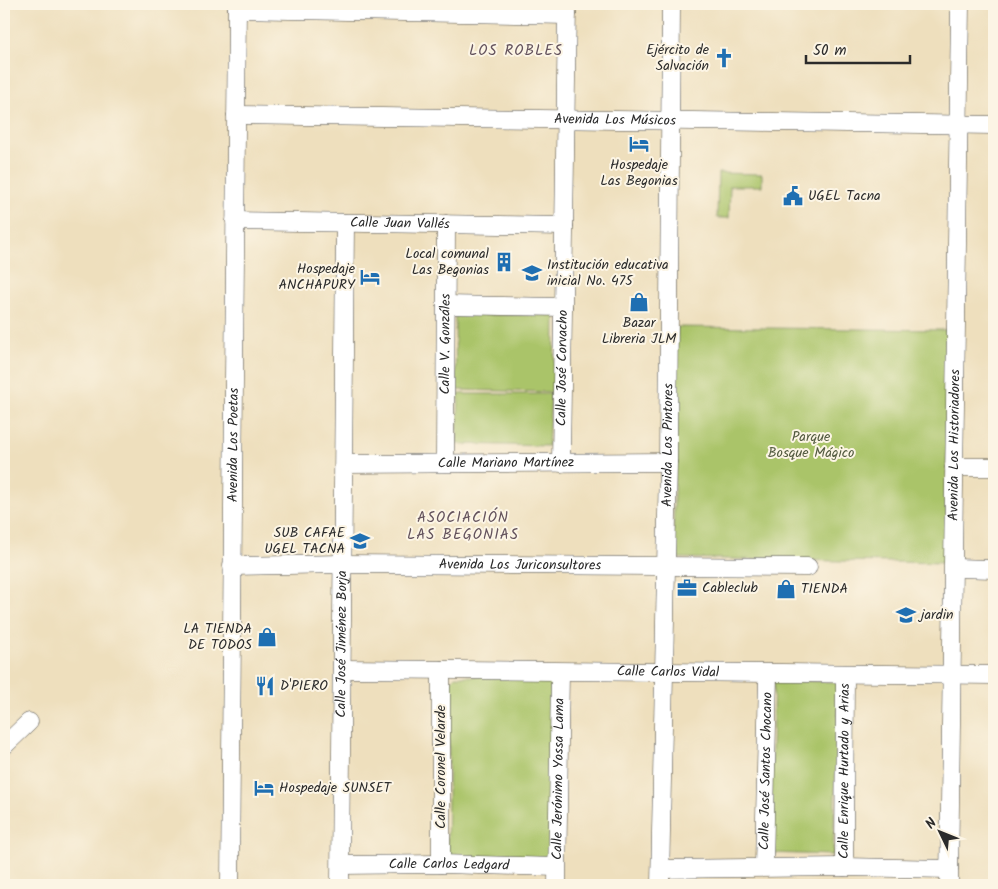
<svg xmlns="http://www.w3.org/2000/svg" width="998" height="889" viewBox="0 0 998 889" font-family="Kalam,sans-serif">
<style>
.green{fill:#aac469;stroke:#6a784a}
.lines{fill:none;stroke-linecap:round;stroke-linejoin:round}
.minor-casing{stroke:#484641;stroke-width:19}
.minor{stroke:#fff;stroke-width:18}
.labels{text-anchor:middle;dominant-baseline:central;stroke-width:4;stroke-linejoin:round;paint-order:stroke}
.poi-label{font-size:14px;fill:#2b2b2b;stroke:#fcf5e5;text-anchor:start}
.street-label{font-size:14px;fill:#2b2b2b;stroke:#fcf5e5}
.park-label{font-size:14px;fill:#51593e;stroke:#fcf5e5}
.neighbourhood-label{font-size:15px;letter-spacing:1px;fill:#64535d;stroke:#fcf5e5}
</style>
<rect width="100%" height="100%" fill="#fcf5e5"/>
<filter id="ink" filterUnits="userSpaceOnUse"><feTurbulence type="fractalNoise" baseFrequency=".02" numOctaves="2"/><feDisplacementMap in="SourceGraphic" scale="10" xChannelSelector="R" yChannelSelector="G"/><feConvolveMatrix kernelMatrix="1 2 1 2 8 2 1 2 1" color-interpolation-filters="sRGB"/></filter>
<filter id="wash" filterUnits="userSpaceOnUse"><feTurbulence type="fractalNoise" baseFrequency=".0096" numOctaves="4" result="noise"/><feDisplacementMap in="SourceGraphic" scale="20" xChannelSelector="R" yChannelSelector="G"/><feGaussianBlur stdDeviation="1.12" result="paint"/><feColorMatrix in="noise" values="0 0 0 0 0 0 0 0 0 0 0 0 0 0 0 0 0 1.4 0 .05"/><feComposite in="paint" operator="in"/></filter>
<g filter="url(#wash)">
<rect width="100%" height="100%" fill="#eedfbd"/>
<!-- green -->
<g class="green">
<polygon points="718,173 762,174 762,186 730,186 729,218 717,218"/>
<polygon points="455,315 555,315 554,392 456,390"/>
<polygon points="677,327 948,330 946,563 673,558"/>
<polygon points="459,394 551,394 548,446 457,444"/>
<polygon points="455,676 549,677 552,681 551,857 547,861 453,860 447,855 450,682"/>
<polygon points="774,680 839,682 833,855 769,853"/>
</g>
</g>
<g filter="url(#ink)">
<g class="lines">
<defs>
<g id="minor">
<polyline points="237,9 567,15"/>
<path id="s1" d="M236 115 994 125"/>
<path id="s2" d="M235 221 564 226"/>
<polyline points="446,305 563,307"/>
<path id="s3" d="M445 463 446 224"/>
<path id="s4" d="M561 463 567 4"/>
<path id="s5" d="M345 464 668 462"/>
<polyline points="954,467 994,467"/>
<path id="s6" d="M232 566 342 564 808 567"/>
<polyline points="954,568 994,569"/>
<path id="s7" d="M342 669 994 675"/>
<polyline points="441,670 441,864"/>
<polyline points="4,746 29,722"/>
<path id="s8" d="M341 865 441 864 556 867"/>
<path id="s9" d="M764 867 768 674"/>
<path id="s10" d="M844 867 845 674"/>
<polyline points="661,869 844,867 949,869"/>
<path id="s11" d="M230 885 237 4"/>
<path id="s12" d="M340 885 345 223"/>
<path id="s13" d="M557 885 560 672"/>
<path id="s14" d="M660 885 668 462 671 4"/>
<path id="s15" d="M949 885 960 4"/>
</g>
</defs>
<!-- minor casing -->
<use href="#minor" class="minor-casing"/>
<!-- minor -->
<use href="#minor" class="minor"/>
</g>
</g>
<!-- icons -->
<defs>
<symbol id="church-bare" viewBox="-9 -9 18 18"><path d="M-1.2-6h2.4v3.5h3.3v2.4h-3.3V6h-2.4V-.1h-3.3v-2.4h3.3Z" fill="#1f6fb2" stroke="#fcf5e5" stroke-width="2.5" paint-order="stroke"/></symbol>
<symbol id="hotel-bare" viewBox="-9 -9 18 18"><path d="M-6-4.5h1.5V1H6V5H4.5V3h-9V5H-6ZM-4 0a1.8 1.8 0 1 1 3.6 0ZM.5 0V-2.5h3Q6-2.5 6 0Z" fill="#1f6fb2" stroke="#fcf5e5" stroke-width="2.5" paint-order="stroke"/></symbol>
<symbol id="civic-bare" viewBox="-9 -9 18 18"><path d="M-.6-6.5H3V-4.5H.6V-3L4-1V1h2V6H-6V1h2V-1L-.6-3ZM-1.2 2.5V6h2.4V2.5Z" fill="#1f6fb2" stroke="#fcf5e5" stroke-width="2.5" paint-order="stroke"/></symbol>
<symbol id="building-bare" viewBox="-9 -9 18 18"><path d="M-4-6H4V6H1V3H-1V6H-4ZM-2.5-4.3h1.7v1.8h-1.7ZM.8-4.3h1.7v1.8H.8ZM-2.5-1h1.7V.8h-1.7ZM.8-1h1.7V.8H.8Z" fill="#1f6fb2" stroke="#fcf5e5" stroke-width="2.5" paint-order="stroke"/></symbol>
<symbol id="school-bare" viewBox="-9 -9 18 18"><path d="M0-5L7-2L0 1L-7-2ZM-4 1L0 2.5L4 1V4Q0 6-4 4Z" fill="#1f6fb2" stroke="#fcf5e5" stroke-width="2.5" paint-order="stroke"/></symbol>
<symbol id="shop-bare" viewBox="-9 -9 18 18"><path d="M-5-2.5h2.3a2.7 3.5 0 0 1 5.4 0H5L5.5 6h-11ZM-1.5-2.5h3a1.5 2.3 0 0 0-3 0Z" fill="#1f6fb2" stroke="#fcf5e5" stroke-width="2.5" paint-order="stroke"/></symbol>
<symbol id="university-bare" viewBox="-9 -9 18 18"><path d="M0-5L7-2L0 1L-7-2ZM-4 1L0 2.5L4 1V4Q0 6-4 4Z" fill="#1f6fb2" stroke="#fcf5e5" stroke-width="2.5" paint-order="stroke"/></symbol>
<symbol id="office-bare" viewBox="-9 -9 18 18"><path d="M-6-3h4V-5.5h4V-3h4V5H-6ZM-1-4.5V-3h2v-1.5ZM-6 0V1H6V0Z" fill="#1f6fb2" stroke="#fcf5e5" stroke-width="2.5" paint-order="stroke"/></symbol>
<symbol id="restaurant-bare" viewBox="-9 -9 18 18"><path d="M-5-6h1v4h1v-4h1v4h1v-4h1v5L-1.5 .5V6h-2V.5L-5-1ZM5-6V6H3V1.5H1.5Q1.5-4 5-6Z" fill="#1f6fb2" stroke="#fcf5e5" stroke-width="2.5" paint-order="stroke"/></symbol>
</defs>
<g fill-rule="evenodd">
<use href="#church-bare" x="710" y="44" width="28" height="28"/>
<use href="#hotel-bare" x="625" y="130" width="28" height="28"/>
<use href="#civic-bare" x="779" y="182" width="28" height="28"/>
<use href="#building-bare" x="490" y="248" width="28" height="28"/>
<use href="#school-bare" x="518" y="259" width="28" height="28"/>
<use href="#hotel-bare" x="356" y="263" width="28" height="28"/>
<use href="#shop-bare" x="625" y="288" width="28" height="28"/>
<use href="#university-bare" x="346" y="527" width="28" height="28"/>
<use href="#office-bare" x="673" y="574" width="28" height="28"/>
<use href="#shop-bare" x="772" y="575" width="28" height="28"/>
<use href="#school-bare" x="892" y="601" width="28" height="28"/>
<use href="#shop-bare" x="253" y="623" width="28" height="28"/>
<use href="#restaurant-bare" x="251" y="672" width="28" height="28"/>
<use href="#hotel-bare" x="250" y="774" width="28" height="28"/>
</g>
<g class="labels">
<!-- poi labels -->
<g class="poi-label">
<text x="709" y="50" text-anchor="end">Ejército de<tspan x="709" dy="16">Salvación</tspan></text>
<text x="639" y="165" text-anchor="middle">Hospedaje<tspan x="639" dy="16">Las Begonias</tspan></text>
<text x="808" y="196">UGEL Tacna</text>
<text x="489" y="254" text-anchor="end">Local comunal<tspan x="489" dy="16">Las Begonias</tspan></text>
<text x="547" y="265">Institución educativa<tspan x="547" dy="16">inicial No. 475</tspan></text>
<text x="355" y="269" text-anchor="end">Hospedaje<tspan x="355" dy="16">ANCHAPURY</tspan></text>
<text x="639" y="323" text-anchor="middle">Bazar<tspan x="639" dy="16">Libreria JLM</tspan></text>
<text x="345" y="533" text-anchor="end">SUB CAFAE<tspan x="345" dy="16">UGEL TACNA</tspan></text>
<text x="702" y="588">Cableclub</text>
<text x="801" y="589">TIENDA</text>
<text x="921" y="615">jardin</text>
<text x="252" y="629" text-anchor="end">LA TIENDA<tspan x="252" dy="16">DE TODOS</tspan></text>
<text x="280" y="686">D'PIERO</text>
<text x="279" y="788">Hospedaje SUNSET</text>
</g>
<!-- street labels -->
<g class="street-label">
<text stroke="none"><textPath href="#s1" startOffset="379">Avenida Los Músicos</textPath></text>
<text stroke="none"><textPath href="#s2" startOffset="165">Calle Juan Vallés</textPath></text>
<text stroke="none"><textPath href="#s3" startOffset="119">Calle V. Gonzáles</textPath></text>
<text stroke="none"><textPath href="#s4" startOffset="95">Calle José Corvacho</textPath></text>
<text stroke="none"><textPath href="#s11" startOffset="440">Avenida Los Poetas</textPath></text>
<text stroke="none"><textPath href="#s14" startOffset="440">Avenida Los Pintores</textPath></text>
<text stroke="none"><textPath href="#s15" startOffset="440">Avenida Los Historiadores</textPath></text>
<text stroke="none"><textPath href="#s5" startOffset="161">Calle Mariano Martínez</textPath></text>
<text stroke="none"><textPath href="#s6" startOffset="288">Avenida Los Juriconsultores</textPath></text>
<text stroke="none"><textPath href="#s12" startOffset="241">Calle José Jiménez Borja</textPath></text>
<text stroke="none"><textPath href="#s7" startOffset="326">Calle Carlos Vidal</textPath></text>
<text transform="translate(441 767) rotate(-90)">Calle Coronel Velarde</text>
<text stroke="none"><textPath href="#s9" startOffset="96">Calle José Santos Chocano</textPath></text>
<text stroke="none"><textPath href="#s10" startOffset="96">Calle Enrique Hurtado y Arias</textPath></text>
<text stroke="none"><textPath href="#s13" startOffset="106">Calle Jerónimo Yossa Lama</textPath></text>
<text stroke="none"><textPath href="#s8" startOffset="108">Calle Carlos Ledgard</textPath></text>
</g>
<!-- park labels -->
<g class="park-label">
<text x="811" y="437">Parque<tspan x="811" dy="16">Bosque Mágico</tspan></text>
</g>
<!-- neighbourhood labels -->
<g class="neighbourhood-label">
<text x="516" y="51">LOS ROBLES</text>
<text x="463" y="518">ASOCIACIÓN<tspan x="463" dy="17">LAS BEGONIAS</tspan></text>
</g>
</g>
<!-- margin -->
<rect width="998" height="889" fill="none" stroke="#fcf5e5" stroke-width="20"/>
<!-- north arrow -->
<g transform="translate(940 832) rotate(313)" stroke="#fcf5e5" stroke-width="4" paint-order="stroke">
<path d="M0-4L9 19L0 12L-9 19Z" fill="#2b2b2b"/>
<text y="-8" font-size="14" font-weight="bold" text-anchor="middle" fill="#2b2b2b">N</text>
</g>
<!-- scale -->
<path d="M806 55v8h104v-8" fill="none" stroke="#2b2b2b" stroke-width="2.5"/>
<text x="813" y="55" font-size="15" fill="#2b2b2b" stroke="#fcf5e5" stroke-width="4" paint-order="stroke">50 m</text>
</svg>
